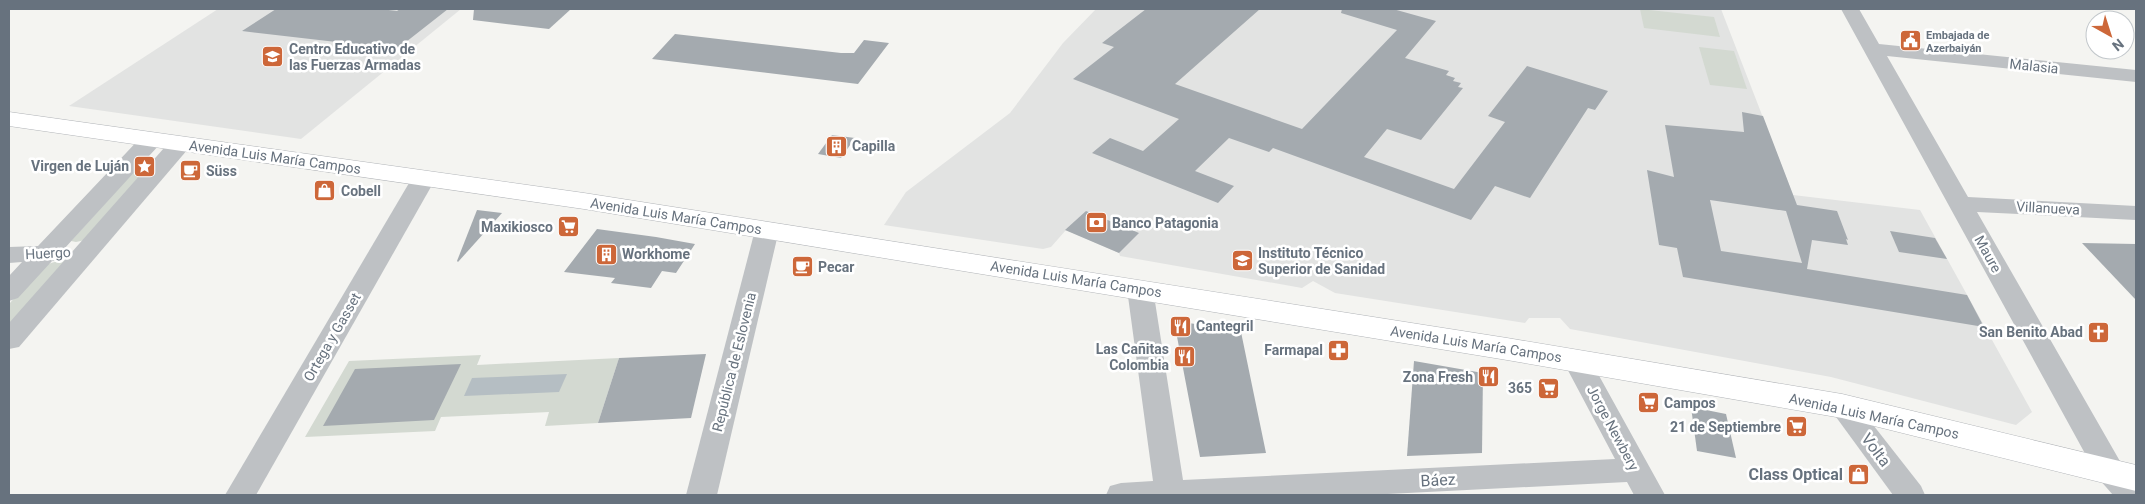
<svg xmlns="http://www.w3.org/2000/svg" width="2145" height="504" viewBox="0 0 2145 504" font-family="Roboto,sans-serif">
<style>
.built{fill:#e2e3e2}
.green{fill:#d3d9d1}
.water{fill:#b5bec3}
.building{fill:#a4aaaf;fill-rule:evenodd}
.lines{fill:none;stroke-linecap:round;stroke-linejoin:round}
.major-casing{stroke:#b0b3b7;stroke-width:1}
.minor{fill:#bec1c4;fill-rule:evenodd}
.major{fill:#fff;fill-rule:evenodd}
.labels{text-anchor:middle;dominant-baseline:central;stroke-width:5;stroke-linejoin:round;paint-order:stroke}
.far-poi-label{font-size:11px;font-weight:bold;fill:#67727e;stroke:#fff;text-anchor:start}
.poi-label{font-size:14px;font-weight:bold;fill:#67727e;stroke:#fff;text-anchor:start}
.street-label{font-size:14px;fill:#67727e;stroke:#fff}
.near-street-label{font-size:16px;fill:#67727e;stroke:#fff}
.near-poi-label{font-size:16px;font-weight:bold;fill:#67727e;stroke:#fff;text-anchor:end}
</style>
<rect width="100%" height="100%" fill="#f4f4f1"/>
<!-- built -->
<g class="built">
<polygon points="218,9 461,9 301,139 69,106"/>
<polygon points="1096,9 1721,9 1793,195 1920,210 2032,412 2016,425 1831,377 1570,329 1560,318 1529,318 1525,323 1335,293 1313,281 1302,288 1120,256 1119,253 1066,230 1051,247 1043,249 884,225 906,192 1010,113 1063,43"/>
</g>
<!-- green -->
<g class="green">
<polygon points="1640,9 1714,17 1720,37 1644,28"/>
<polygon points="1699,47 1734,51 1747,89 1710,85"/>
<polygon points="152,159 157,160 85,240 76,242 71,241 144,160"/>
<polygon points="61,260 67,261 69,264 9,330 9,304 45,265"/>
<polygon points="481,355 477,365 619,358 598,423 545,426 549,412 441,417 435,431 305,437 349,361"/>
</g>
<!-- water -->
<polygon class="water" points="567,374 559,392 464,396 472,378"/>
<!-- building -->
<g class="building">
<polygon points="276,9 380,9 397,11 400,9 448,9 397,49 242,31"/>
<polygon points="474,9 571,9 549,29 473,20"/>
<polygon points="1146,9 1260,9 1175,84 1302,129 1397,30 1341,13 1342,9 1393,9 1436,21 1405,58 1449,71 1446,75 1455,78 1453,81 1461,83 1458,87 1463,88 1421,140 1387,129 1364,157 1454,189 1505,122 1488,116 1527,66 1608,91 1595,110 1588,108 1530,198 1495,186 1471,220 1273,148 1269,152 1229,138 1195,171 1234,186 1218,203 1092,153 1110,138 1143,151 1179,119 1073,79 1114,47 1102,43"/>
<polygon points="675,34 841,53 854,53 864,40 889,43 858,84 652,59"/>
<path d="M1742 112 1763 116 1797 205 1837 211 1848 240 1846 239 1848 245 1812 240 1807 269 1967 295 1984 327 1683 277 1677 248 1659 245 1647 170 1674 177 1665 125 1744 132ZM1710 200 1786 211 1802 263 1721 251Z"/>
<polygon points="832,135 855,138 841,158 818,154"/>
<polygon points="477,210 502,213 458,262 457,261"/>
<polygon points="1086,211 1139,233 1119,253 1065,230"/>
<polygon points="597,229 656,237 695,244 676,273 662,271 651,288 611,283 615,278 564,272"/>
<polygon points="1890,231 1935,238 1947,259 1899,252"/>
<polygon points="2082,243 2136,244 2136,300"/>
<polygon points="1174,321 1210,326 1211,332 1241,332 1266,453 1200,457"/>
<polygon points="706,354 691,418 598,423 619,358"/>
<polygon points="1414,361 1483,373 1482,453 1407,456"/>
<polygon points="461,364 434,420 323,426 355,369"/>
<polygon points="1691,407 1726,414 1736,458 1697,451"/>
</g>
<g class="lines">
<defs>
<polygon id="major" points="9,112 584,193 1507,338 1842,394 2136,465 2136,491 1842,418 1507,360 584,209 9,126"/>
</defs>
<!-- major casing -->
<use href="#major" class="major-casing"/>
<!-- minor -->
<g class="minor">
<polygon points="1841,9 1859,9 1879,44 2136,70 2136,82 1887,56 1968,197 2136,206 2136,220 1977,212 2121,463 2136,479 2136,495 2113,495 2099,479"/>
<polygon points="152,132 160,134 163,139 160,144 64,249 67,253 63,259 52,261 18,298 9,301 9,276 22,262 9,263 9,247 38,246 144,134"/>
<polygon points="180,137 188,139 191,144 188,149 19,347 9,349 9,323 172,139"/>
<polygon points="424,171 432,173 436,178 256,495 225,495 412,178 416,173"/>
<polygon points="767,222 776,225 779,230 717,495 686,495 755,230 758,225"/>
<polygon points="1140,280 1149,283 1153,289 1183,480 1615,459 1563,361 1567,354 1577,351 1587,354 1665,495 1634,495 1627,482 1368,495 1106,495 1110,486 1121,483 1153,481 1127,289 1131,283"/>
<polygon points="1842,395 1852,398 1921,486 1925,495 1893,495 1828,406 1832,398"/>
</g>
<!-- major -->
<use href="#major" class="major"/>
</g>
<!-- icons -->
<defs>
<symbol id="civic-square" viewBox="-11 -11 22 22"><rect x="-9" y="-9" width="18" height="18" rx="4" fill="#cd6739" stroke="#fff"/><path d="M-.6-6.5H3V-4.5H.6V-3L4-1V1h2V6H-6V1h2V-1L-.6-3ZM-1.2 2.5V6h2.4V2.5Z" fill="#fff"/></symbol>
<symbol id="university-square" viewBox="-11 -11 22 22"><rect x="-9" y="-9" width="18" height="18" rx="4" fill="#cd6739" stroke="#fff"/><path d="M0-5L7-2L0 1L-7-2ZM-4 1L0 2.5L4 1V4Q0 6-4 4Z" fill="#fff"/></symbol>
<symbol id="building-square" viewBox="-11 -11 22 22"><rect x="-9" y="-9" width="18" height="18" rx="4" fill="#cd6739" stroke="#fff"/><path d="M-4-6H4V6H1V3H-1V6H-4ZM-2.5-4.3h1.7v1.8h-1.7ZM.8-4.3h1.7v1.8H.8ZM-2.5-1h1.7V.8h-1.7ZM.8-1h1.7V.8H.8Z" fill="#fff"/></symbol>
<symbol id="sight-square" viewBox="-11 -11 22 22"><rect x="-9" y="-9" width="18" height="18" rx="4" fill="#cd6739" stroke="#fff"/><path d="M0-6L1.8-2.2L6-1.7L2.9 1.2L3.7 5.4L0 3.3L-3.7 5.4L-2.9 1.2L-6-1.7L-1.8-2.2Z" fill="#fff"/></symbol>
<symbol id="cafe-square" viewBox="-11 -11 22 22"><rect x="-9" y="-9" width="18" height="18" rx="4" fill="#cd6739" stroke="#fff"/><path d="M-5.5-4.5H6V0H3Q3 3.5 0 3.5H-2.5Q-5.5 3.5-5.5 0ZM3-3.2v2h1.7v-2ZM-6 4.5H4V6H-6Z" fill="#fff"/></symbol>
<symbol id="shop-square" viewBox="-11 -11 22 22"><rect x="-9" y="-9" width="18" height="18" rx="4" fill="#cd6739" stroke="#fff"/><path d="M-5-2.5h2.3a2.7 3.5 0 0 1 5.4 0H5L5.5 6h-11ZM-1.5-2.5h3a1.5 2.3 0 0 0-3 0Z" fill="#fff"/></symbol>
<symbol id="bank-square" viewBox="-11 -11 22 22"><rect x="-9" y="-9" width="18" height="18" rx="4" fill="#cd6739" stroke="#fff"/><path d="M-6-4H6V4H-6ZM0-2.3a2.3 2.3 0 1 0 0 4.6a2.3 2.3 0 1 0 0-4.6Z" fill="#fff"/></symbol>
<symbol id="supermarket-square" viewBox="-11 -11 22 22"><rect x="-9" y="-9" width="18" height="18" rx="4" fill="#cd6739" stroke="#fff"/><path d="M-6-5.5h2.5l.6 2H6L4.5 2H-2.5L-4.4-4H-6ZM-1.5 3.2a1.3 1.3 0 1 0 .1 0ZM3 3.2a1.3 1.3 0 1 0 .1 0Z" fill="#fff"/></symbol>
<symbol id="restaurant-square" viewBox="-11 -11 22 22"><rect x="-9" y="-9" width="18" height="18" rx="4" fill="#cd6739" stroke="#fff"/><path d="M-5-6h1v4h1v-4h1v4h1v-4h1v5L-1.5 .5V6h-2V.5L-5-1ZM5-6V6H3V1.5H1.5Q1.5-4 5-6Z" fill="#fff"/></symbol>
<symbol id="church-square" viewBox="-11 -11 22 22"><rect x="-9" y="-9" width="18" height="18" rx="4" fill="#cd6739" stroke="#fff"/><path d="M-1.2-6h2.4v3.5h3.3v2.4h-3.3V6h-2.4V-.1h-3.3v-2.4h3.3Z" fill="#fff"/></symbol>
<symbol id="pharmacy-square" viewBox="-11 -11 22 22"><rect x="-9" y="-9" width="18" height="18" rx="4" fill="#cd6739" stroke="#fff"/><path d="M-2-6h4v4h4v4h-4v4h-4v-4h-4v-4h4Z" fill="#fff"/></symbol>
</defs>
<g fill-rule="evenodd">
<use href="#civic-square" x="1898" y="28" width="25" height="25"/>
<use href="#university-square" x="260" y="44" width="25" height="25"/>
<use href="#building-square" x="824" y="134" width="25" height="25"/>
<use href="#sight-square" x="132" y="154" width="25" height="25"/>
<use href="#cafe-square" x="178" y="158" width="25" height="25"/>
<use href="#shop-square" x="312" y="178" width="25" height="25"/>
<use href="#bank-square" x="1084" y="210" width="25" height="25"/>
<use href="#supermarket-square" x="556" y="214" width="25" height="25"/>
<use href="#building-square" x="594" y="242" width="25" height="25"/>
<use href="#university-square" x="1230" y="248" width="25" height="25"/>
<use href="#cafe-square" x="790" y="254" width="25" height="25"/>
<use href="#restaurant-square" x="1168" y="314" width="25" height="25"/>
<use href="#church-square" x="2086" y="320" width="25" height="25"/>
<use href="#pharmacy-square" x="1326" y="338" width="25" height="25"/>
<use href="#restaurant-square" x="1172" y="344" width="25" height="25"/>
<use href="#restaurant-square" x="1476" y="364" width="25" height="25"/>
<use href="#supermarket-square" x="1536" y="376" width="25" height="25"/>
<use href="#supermarket-square" x="1636" y="390" width="25" height="25"/>
<use href="#supermarket-square" x="1784" y="414" width="25" height="25"/>
<use href="#shop-square" x="1846" y="462" width="25" height="25"/>
</g>
<g class="labels">
<!-- far-poi labels -->
<g class="far-poi-label">
<text x="1926" y="35">Embajada de<tspan x="1926" dy="13">Azerbaiyán</tspan></text>
</g>
<!-- poi labels -->
<g class="poi-label">
<text x="289" y="49">Centro Educativo de<tspan x="289" dy="16">las Fuerzas Armadas</tspan></text>
<text x="852" y="146">Capilla</text>
<text x="129" y="166" text-anchor="end">Virgen de Luján</text>
<text x="206" y="171">Süss</text>
<text x="341" y="191">Cobell</text>
<text x="1112" y="223">Banco Patagonia</text>
<text x="553" y="227" text-anchor="end">Maxikiosco</text>
<text x="1258" y="253">Instituto Técnico<tspan x="1258" dy="16">Superior de Sanidad</tspan></text>
<text x="622" y="254">Workhome</text>
<text x="818" y="267">Pecar</text>
<text x="1196" y="326">Cantegril</text>
<text x="2083" y="332" text-anchor="end">San Benito Abad</text>
<text x="1169" y="349" text-anchor="end">Las Cañitas<tspan x="1169" dy="16">Colombia</tspan></text>
<text x="1323" y="350" text-anchor="end">Farmapal</text>
<text x="1473" y="377" text-anchor="end">Zona Fresh</text>
<text x="1532" y="388" text-anchor="end">365</text>
<text x="1664" y="403">Campos</text>
<text x="1781" y="427" text-anchor="end">21 de Septiembre</text>
</g>
<!-- street labels -->
<g class="street-label">
<text transform="translate(2034 66) rotate(6)">Malasia</text>
<text transform="translate(275 157) rotate(8)">Avenida Luis María Campos</text>
<text transform="translate(2048 208) rotate(3)">Villanueva</text>
<text transform="translate(676 216) rotate(9)">Avenida Luis María Campos</text>
<text transform="translate(48 253) rotate(-3)">Huergo</text>
<text transform="translate(1988 254) rotate(61)">Maure</text>
<text transform="translate(1076 279) rotate(9)">Avenida Luis María Campos</text>
<text transform="translate(332 337) rotate(-60)">Ortega y Gasset</text>
<text transform="translate(1476 344) rotate(9)">Avenida Luis María Campos</text>
<text transform="translate(734 362) rotate(-76)">República de Eslovenia</text>
<text transform="translate(1874 416) rotate(12)">Avenida Luis María Campos</text>
<text transform="translate(1613 428) rotate(62)">Jorge Newbery</text>
</g>
<!-- near-street labels -->
<g class="near-street-label">
<text transform="translate(1876 450) rotate(53)">Volta</text>
<text transform="translate(1438 480) rotate(-3)">Báez</text>
</g>
<!-- near-poi labels -->
<g class="near-poi-label">
<text x="1843" y="474">Class Optical</text>
</g>
</g>
<!-- border -->
<rect width="2145" height="504" fill="none" stroke="#67727e" stroke-width="20"/>
<!-- north arrow -->
<g transform="translate(2110 35) rotate(141)"><circle r="24" fill="#ffffff" stroke="#c2c7cb"/>
<path d="M0-4L9 19L0 12L-9 19Z" fill="#cd6739"/>
<text y="-8" font-size="14" font-weight="bold" text-anchor="middle" fill="#67727e">N</text>
</g>
</svg>
